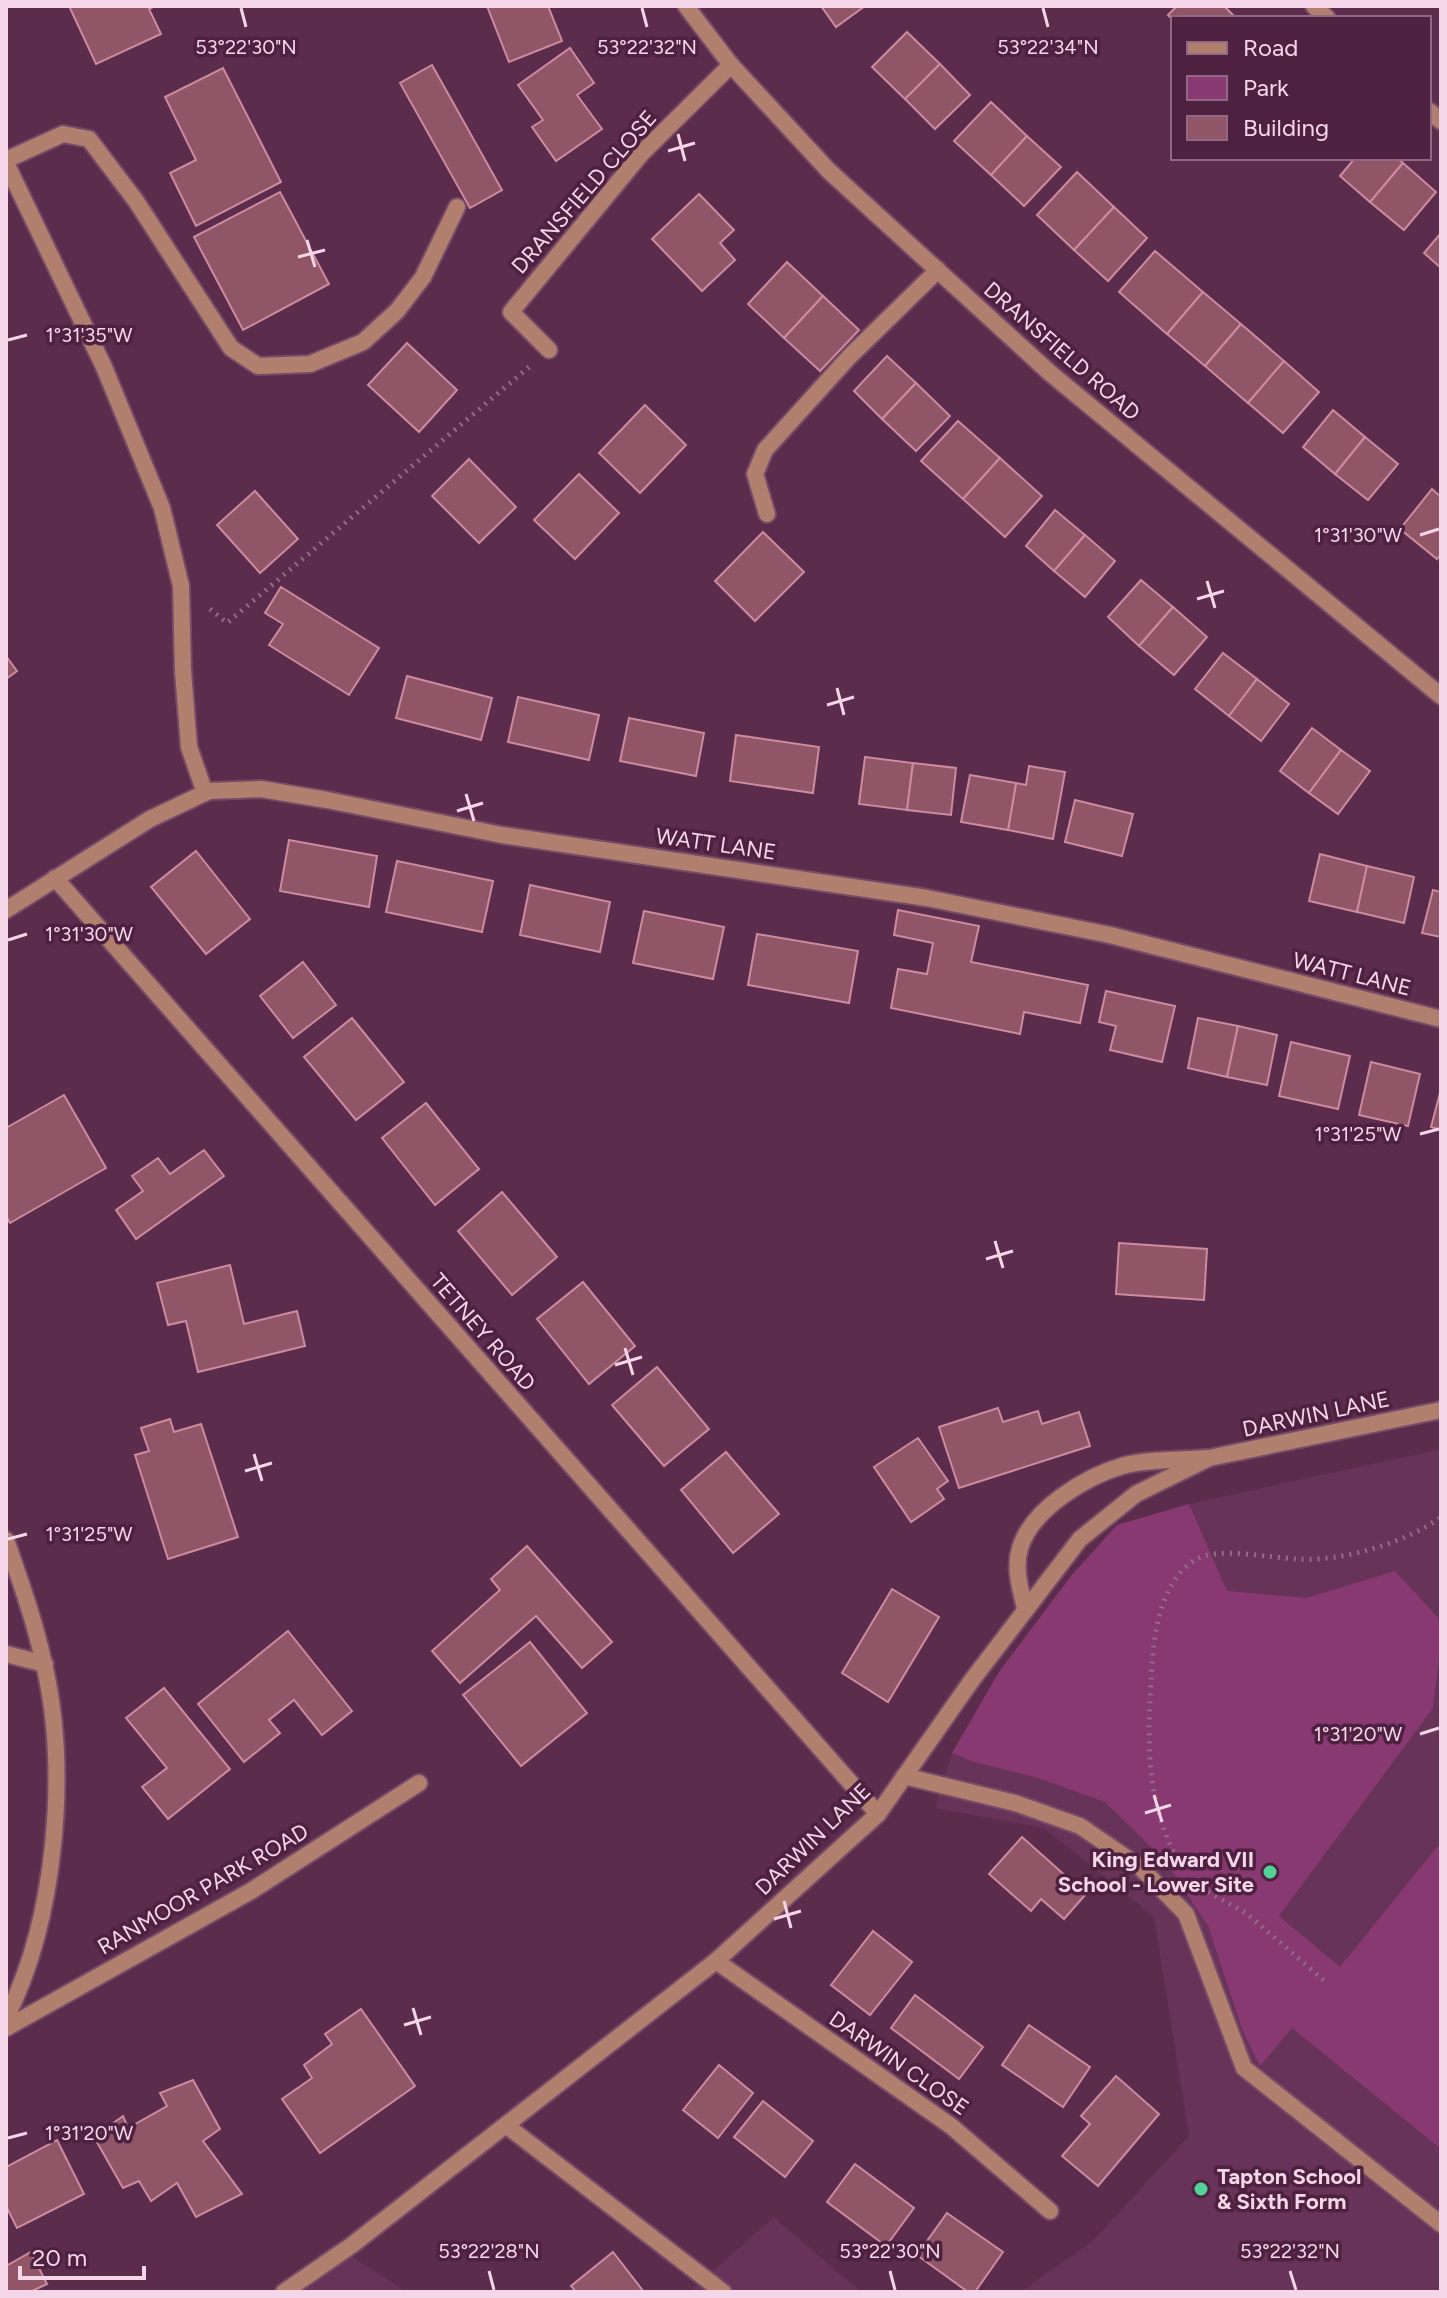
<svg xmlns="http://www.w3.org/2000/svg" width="1447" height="2298" viewBox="0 0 1447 2298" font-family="Figtree,sans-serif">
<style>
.built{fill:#683358}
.green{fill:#883971}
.building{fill:#905567;stroke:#cc8b9e;stroke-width:2}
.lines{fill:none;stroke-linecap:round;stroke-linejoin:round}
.service-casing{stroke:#774b68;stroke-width:20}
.minor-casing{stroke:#774b68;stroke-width:20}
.path{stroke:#946b86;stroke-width:5;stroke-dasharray:2 6;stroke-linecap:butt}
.service{stroke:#b17f6e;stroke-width:16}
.minor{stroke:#b17f6e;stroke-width:16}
.ticks{fill:none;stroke:#f4d6e8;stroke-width:3}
.poi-dot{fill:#51d398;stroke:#4f2141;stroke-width:3}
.labels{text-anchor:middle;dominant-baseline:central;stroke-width:7;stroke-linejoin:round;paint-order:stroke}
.street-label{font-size:22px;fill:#f4d6e8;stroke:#4f2141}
.poi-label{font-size:22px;font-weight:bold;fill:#f4d6e8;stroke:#4f2141;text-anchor:end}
.ticks-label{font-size:20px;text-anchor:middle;fill:#f4d6e8;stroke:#4f2141;stroke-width:7;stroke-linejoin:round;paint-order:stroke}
</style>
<rect width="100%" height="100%" fill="#5b2c4c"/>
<!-- built -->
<g class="built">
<polygon points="1441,1449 1441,2292 1020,2292 1093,2241 1189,2136 1154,1917 1044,1828 935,1808 952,1753 999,1672 1071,1576 1117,1525 1189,1504"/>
<polygon points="774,2217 861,2292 689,2292"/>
<polygon points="348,2254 407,2292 287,2292"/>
</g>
<!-- green -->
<polygon class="green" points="1189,1504 1227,1591 1306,1598 1395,1571 1441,1621 1441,1643 1433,1708 1279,1916 1340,1967 1441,1842 1441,2149 1292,2028 1260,2066 1242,2029 1208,1926 1166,1862 1105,1802 1038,1778 974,1762 952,1753 999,1672 1071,1576 1117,1525"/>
<!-- building -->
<g class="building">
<polygon points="69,6 155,6 149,9 161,34 96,64"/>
<polygon points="487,6 548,6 562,41 509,62"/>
<polygon points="821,6 865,6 836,27"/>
<polygon points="1177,6 1224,6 1233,15 1229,18 1173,18 1173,20 1168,15"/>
<polygon points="907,32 940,64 905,99 872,67"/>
<polygon points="570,48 594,83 577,95 602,129 556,161 532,127 543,120 518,85"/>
<polygon points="940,64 970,95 935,129 905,99"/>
<polygon points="432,65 502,190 470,208 400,83"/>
<polygon points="223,68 281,182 196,226 170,173 196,160 165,97"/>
<polygon points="991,102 1027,136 991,175 954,141"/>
<polygon points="1027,136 1061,167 1024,206 991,175"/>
<polygon points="1355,158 1397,158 1403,163 1370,202 1340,176"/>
<polygon points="1403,163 1436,192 1404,230 1370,202"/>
<polygon points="1077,172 1114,207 1074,250 1037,215"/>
<polygon points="280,192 329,284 243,330 194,237"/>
<polygon points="699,194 734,230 720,243 735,260 702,291 652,239"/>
<polygon points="1114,207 1147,238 1108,281 1074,250"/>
<polygon points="1441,233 1441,268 1424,253"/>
<polygon points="1155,251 1203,292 1167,334 1119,292"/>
<polygon points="787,262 823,296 784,338 748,304"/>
<polygon points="1203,292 1241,324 1205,366 1167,334"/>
<polygon points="823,296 859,330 820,371 784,338"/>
<polygon points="1241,324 1284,361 1248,403 1205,366"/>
<polygon points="407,343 457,390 419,432 368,385"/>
<polygon points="887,356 916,383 882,419 854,391"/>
<polygon points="1284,361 1319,392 1283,433 1248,403"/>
<polygon points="916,383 950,416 916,451 882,419"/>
<polygon points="645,405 686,445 640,493 599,453"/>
<polygon points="1333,410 1365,437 1335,474 1303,447"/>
<polygon points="958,421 1000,458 963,499 921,461"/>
<polygon points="1365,437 1398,464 1368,500 1335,474"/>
<polygon points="1000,458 1042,496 1005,537 963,499"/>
<polygon points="469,459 516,507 479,543 432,496"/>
<polygon points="579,474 619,513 575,559 534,520"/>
<polygon points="1432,489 1441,497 1441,554 1437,559 1400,529"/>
<polygon points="255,491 298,539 260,573 217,525"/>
<polygon points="1055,510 1085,535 1054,571 1026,546"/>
<polygon points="763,532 804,572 755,621 715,581"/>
<polygon points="1085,535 1115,561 1085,597 1054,571"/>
<polygon points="1141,580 1173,607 1139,646 1108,617"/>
<polygon points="281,587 379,648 349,695 269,645 283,624 265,613"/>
<polygon points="1173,607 1207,637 1174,675 1139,646"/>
<polygon points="1223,653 1257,679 1229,716 1195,689"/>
<polygon points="6,656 17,671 6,679"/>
<polygon points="407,676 492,698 481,740 396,718"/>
<polygon points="1257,679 1289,704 1261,741 1229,716"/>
<polygon points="518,697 599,715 589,760 508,742"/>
<polygon points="629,718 704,733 696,776 620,761"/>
<polygon points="1312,728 1341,750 1309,793 1280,771"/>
<polygon points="736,735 819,747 813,793 730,781"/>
<polygon points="1341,750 1370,771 1338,814 1309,793"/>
<polygon points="865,757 913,763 907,810 859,804"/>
<polygon points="913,763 956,768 951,815 907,810"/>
<polygon points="1029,766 1065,772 1053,839 1008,830 1016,783 1026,785"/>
<polygon points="970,775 1016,783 1008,830 961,822"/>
<polygon points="1075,800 1133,814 1122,856 1065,842"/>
<polygon points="289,840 377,856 369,907 280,891"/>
<polygon points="196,851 250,919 206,954 151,887"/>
<polygon points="1320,854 1367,866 1357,912 1309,901"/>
<polygon points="397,861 493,881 482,932 386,912"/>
<polygon points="1367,866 1414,877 1404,923 1357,912"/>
<polygon points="530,885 610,902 600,952 520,935"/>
<polygon points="1433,890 1441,892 1441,937 1422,933"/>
<polygon points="898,910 979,926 971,962 1088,985 1080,1023 1024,1012 1020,1034 891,1008 898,969 927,974 933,943 894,935"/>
<polygon points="644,911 724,927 713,979 633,963"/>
<polygon points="757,934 858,951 849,1003 748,985"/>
<polygon points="303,962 336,1005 293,1038 260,996"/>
<polygon points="1106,991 1175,1006 1162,1062 1110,1050 1116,1026 1099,1022"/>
<polygon points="352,1018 404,1082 356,1120 304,1057"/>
<polygon points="1198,1018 1238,1026 1227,1077 1188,1068"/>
<polygon points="1238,1026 1277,1035 1267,1085 1227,1077"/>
<polygon points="1291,1042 1350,1056 1338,1109 1279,1096"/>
<polygon points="1371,1062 1420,1074 1408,1126 1359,1115"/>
<polygon points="1441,1089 1441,1130 1431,1127"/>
<polygon points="64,1095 106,1168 10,1223 6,1216 6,1128"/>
<polygon points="426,1103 479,1169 435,1205 382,1138"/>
<polygon points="204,1150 224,1176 136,1239 116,1210 143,1191 132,1176 158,1158 170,1174"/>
<polygon points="502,1192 557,1257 512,1295 458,1231"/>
<polygon points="1119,1243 1207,1249 1204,1300 1116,1294"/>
<polygon points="230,1265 244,1324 297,1311 305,1346 198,1372 186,1321 168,1325 157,1283"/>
<polygon points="583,1282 635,1346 589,1384 537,1319"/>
<polygon points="657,1367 709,1429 664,1466 612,1405"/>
<polygon points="998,1408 1003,1422 1038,1411 1042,1424 1079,1412 1090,1446 959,1488 939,1427"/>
<polygon points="170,1419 174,1432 201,1424 238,1537 168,1559 135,1455 149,1451 141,1428"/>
<polygon points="918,1438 948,1481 937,1489 944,1499 911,1522 874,1467"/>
<polygon points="726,1452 779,1514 733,1553 681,1490"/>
<polygon points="527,1546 612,1642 582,1668 536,1616 460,1683 432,1651 500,1590 491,1579"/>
<polygon points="892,1589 939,1617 888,1702 842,1673"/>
<polygon points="288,1631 352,1711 322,1735 294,1700 269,1720 280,1733 244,1762 198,1704"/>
<polygon points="530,1642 587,1713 521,1766 463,1695"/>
<polygon points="164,1688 230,1769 168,1819 142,1787 167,1768 126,1718"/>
<polygon points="1022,1837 1086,1894 1064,1919 1041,1899 1031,1911 989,1874"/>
<polygon points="873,1931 912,1962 870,2015 831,1985"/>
<polygon points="915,1995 983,2047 959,2079 891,2028"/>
<polygon points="361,2009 415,2086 320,2153 282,2099 312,2078 304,2065 332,2044 325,2034"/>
<polygon points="1029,2025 1090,2067 1063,2107 1002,2065"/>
<polygon points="719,2065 753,2093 718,2138 683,2110"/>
<polygon points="1116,2076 1159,2114 1098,2186 1062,2156 1090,2124 1081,2116"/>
<polygon points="193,2080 220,2129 203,2141 242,2194 196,2217 177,2183 151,2201 139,2181 123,2188 94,2137 123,2116 128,2128 167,2106 160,2093"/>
<polygon points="763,2101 813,2141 785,2177 734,2137"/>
<polygon points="57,2140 84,2194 17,2228 6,2206 6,2167"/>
<polygon points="855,2164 914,2208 886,2246 827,2202"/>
<polygon points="947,2213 1003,2252 975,2292 968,2292 917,2255"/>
<polygon points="31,2252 47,2284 30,2292 6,2292 6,2266"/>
<polygon points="613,2252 644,2292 576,2292 571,2286"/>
</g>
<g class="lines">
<defs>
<g id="service">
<polyline points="6,160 63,134 89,139 136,201 231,348 258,366 310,364 363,342 397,311 423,277 457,207"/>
<polyline points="767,514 755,474 765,450 849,357 938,270"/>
<path d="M1025 1608C1020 1588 1014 1568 1020 1548 1032 1509 1085 1477 1122 1466 1146 1459 1182 1460 1208 1458"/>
<polyline points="904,1776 1015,1803 1080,1826 1140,1867 1186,1914 1244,2068 1441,2224"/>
<polyline points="507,2126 723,2292"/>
</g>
<g id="minor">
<polyline points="686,6 731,65 829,171 1050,373 1441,696"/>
<polyline points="1314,6 1327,18"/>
<polyline points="1429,111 1441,121"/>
<polyline points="6,163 104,367 162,508 181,586 183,671 189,747 205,793"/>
<polyline points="549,350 511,312 642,153 731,65"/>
<polyline points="55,878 878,1814"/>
<polyline points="6,910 150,819 209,791 261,789 327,800 502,835 927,898 1110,935 1441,1019"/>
<path d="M6 1540C20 1580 35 1622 44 1664 69 1771 56 1919 6 2018"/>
<polyline points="6,1654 45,1664"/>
<polyline points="716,1961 951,2126 1050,2211"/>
<polyline points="6,2028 251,1891 419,1783"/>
<polyline points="284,2292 352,2245 716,1961 878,1814 972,1680 1080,1539 1136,1494 1209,1458 1441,1410"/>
</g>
</defs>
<!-- service casing -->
<use href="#service" class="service-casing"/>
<!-- minor casing -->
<use href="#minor" class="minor-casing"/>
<!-- path -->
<g class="path">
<polyline points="210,609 227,623 529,367"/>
<path d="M1177 1859C1147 1802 1147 1745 1151 1682 1153 1642 1157 1584 1195 1560 1217 1546 1271 1558 1297 1559 1341 1562 1406 1543 1441 1517"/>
<polyline points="1208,1892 1246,1913 1327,1983"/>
</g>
<!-- service -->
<use href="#service" class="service"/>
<!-- minor -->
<use href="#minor" class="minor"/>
</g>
<!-- ticks -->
<path class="ticks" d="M241 8 246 27M642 8 647 27M1043 8 1048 27M678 134 685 161M668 151 695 143M307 240 315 267M298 257 325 250M8 340 27 335M1420 535 1439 529M1207 581 1215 608M1197 599 1224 591M837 688 844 715M827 705 854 697M466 794 474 821M457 811 483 803M8 940 27 934M1420 1134 1439 1129M995 1241 1003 1268M986 1259 1013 1251M625 1348 633 1375M615 1365 642 1357M254 1454 262 1481M245 1471 272 1463M8 1539 27 1534M1420 1734 1439 1728M1154 1795 1162 1822M1145 1813 1171 1805M784 1901 791 1928M774 1919 801 1911M413 2008 421 2035M404 2025 431 2017M8 2138 27 2133M489 2271 494 2290M890 2271 895 2290M1290 2271 1296 2290"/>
<!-- markers -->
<g class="poi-dot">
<circle cx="1270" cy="1872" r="8"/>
<circle cx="1201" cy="2189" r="8"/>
</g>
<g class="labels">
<!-- street labels -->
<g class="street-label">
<text transform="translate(584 192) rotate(-49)">DRANSFIELD CLOSE</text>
<text transform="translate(1062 351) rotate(41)">DRANSFIELD ROAD</text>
<text transform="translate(716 844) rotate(8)">WATT LANE</text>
<text transform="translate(1352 974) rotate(14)">WATT LANE</text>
<text transform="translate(483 1332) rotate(49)">TETNEY ROAD</text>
<text transform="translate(1316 1414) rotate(-12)">DARWIN LANE</text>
<text transform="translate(813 1839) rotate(-44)">DARWIN LANE</text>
<text transform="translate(203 1889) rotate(-30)">RANMOOR PARK ROAD</text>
<text transform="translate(899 2063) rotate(35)">DARWIN CLOSE</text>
</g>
<!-- poi labels -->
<g class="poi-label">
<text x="1254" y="1859">King Edward VII<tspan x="1254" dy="25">School - Lower Site</tspan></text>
<text x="1217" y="2176" text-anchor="start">Tapton School<tspan x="1217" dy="25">&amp; Sixth Form</tspan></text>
</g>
</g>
<g class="ticks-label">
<text x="246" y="54">53°22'30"N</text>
<text x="647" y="54">53°22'32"N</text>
<text x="1048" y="54">53°22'34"N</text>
<text x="89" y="342">1°31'35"W</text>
<text x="1358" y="542">1°31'30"W</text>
<text x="89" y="941">1°31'30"W</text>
<text x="1358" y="1141">1°31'25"W</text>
<text x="89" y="1541">1°31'25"W</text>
<text x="1358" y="1741">1°31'20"W</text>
<text x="89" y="2140">1°31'20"W</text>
<text x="489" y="2258">53°22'28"N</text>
<text x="890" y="2258">53°22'30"N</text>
<text x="1290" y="2258">53°22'32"N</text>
</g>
<!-- border -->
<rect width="1447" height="2298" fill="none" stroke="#f4d6e8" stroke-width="16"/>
<!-- legend -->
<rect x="1171" y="16" width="260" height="144" fill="#4f2141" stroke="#916984" stroke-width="2"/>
<rect x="1187" y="42" width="40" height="12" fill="#b17f6e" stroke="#916984" stroke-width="2"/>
<text x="1243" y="56" font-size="24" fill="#f4d6e8">Road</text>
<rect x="1187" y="76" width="40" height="24" fill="#883971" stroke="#916984" stroke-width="2"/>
<text x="1243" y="96" font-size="24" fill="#f4d6e8">Park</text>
<rect x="1187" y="116" width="40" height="24" fill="#905567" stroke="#916984" stroke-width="2"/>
<text x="1243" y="136" font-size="24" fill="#f4d6e8">Building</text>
<!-- scale -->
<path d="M20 2266v12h124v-12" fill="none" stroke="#f4d6e8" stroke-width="4"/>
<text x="32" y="2266" font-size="24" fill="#f4d6e8" stroke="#4f2141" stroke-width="6" paint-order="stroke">20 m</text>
</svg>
